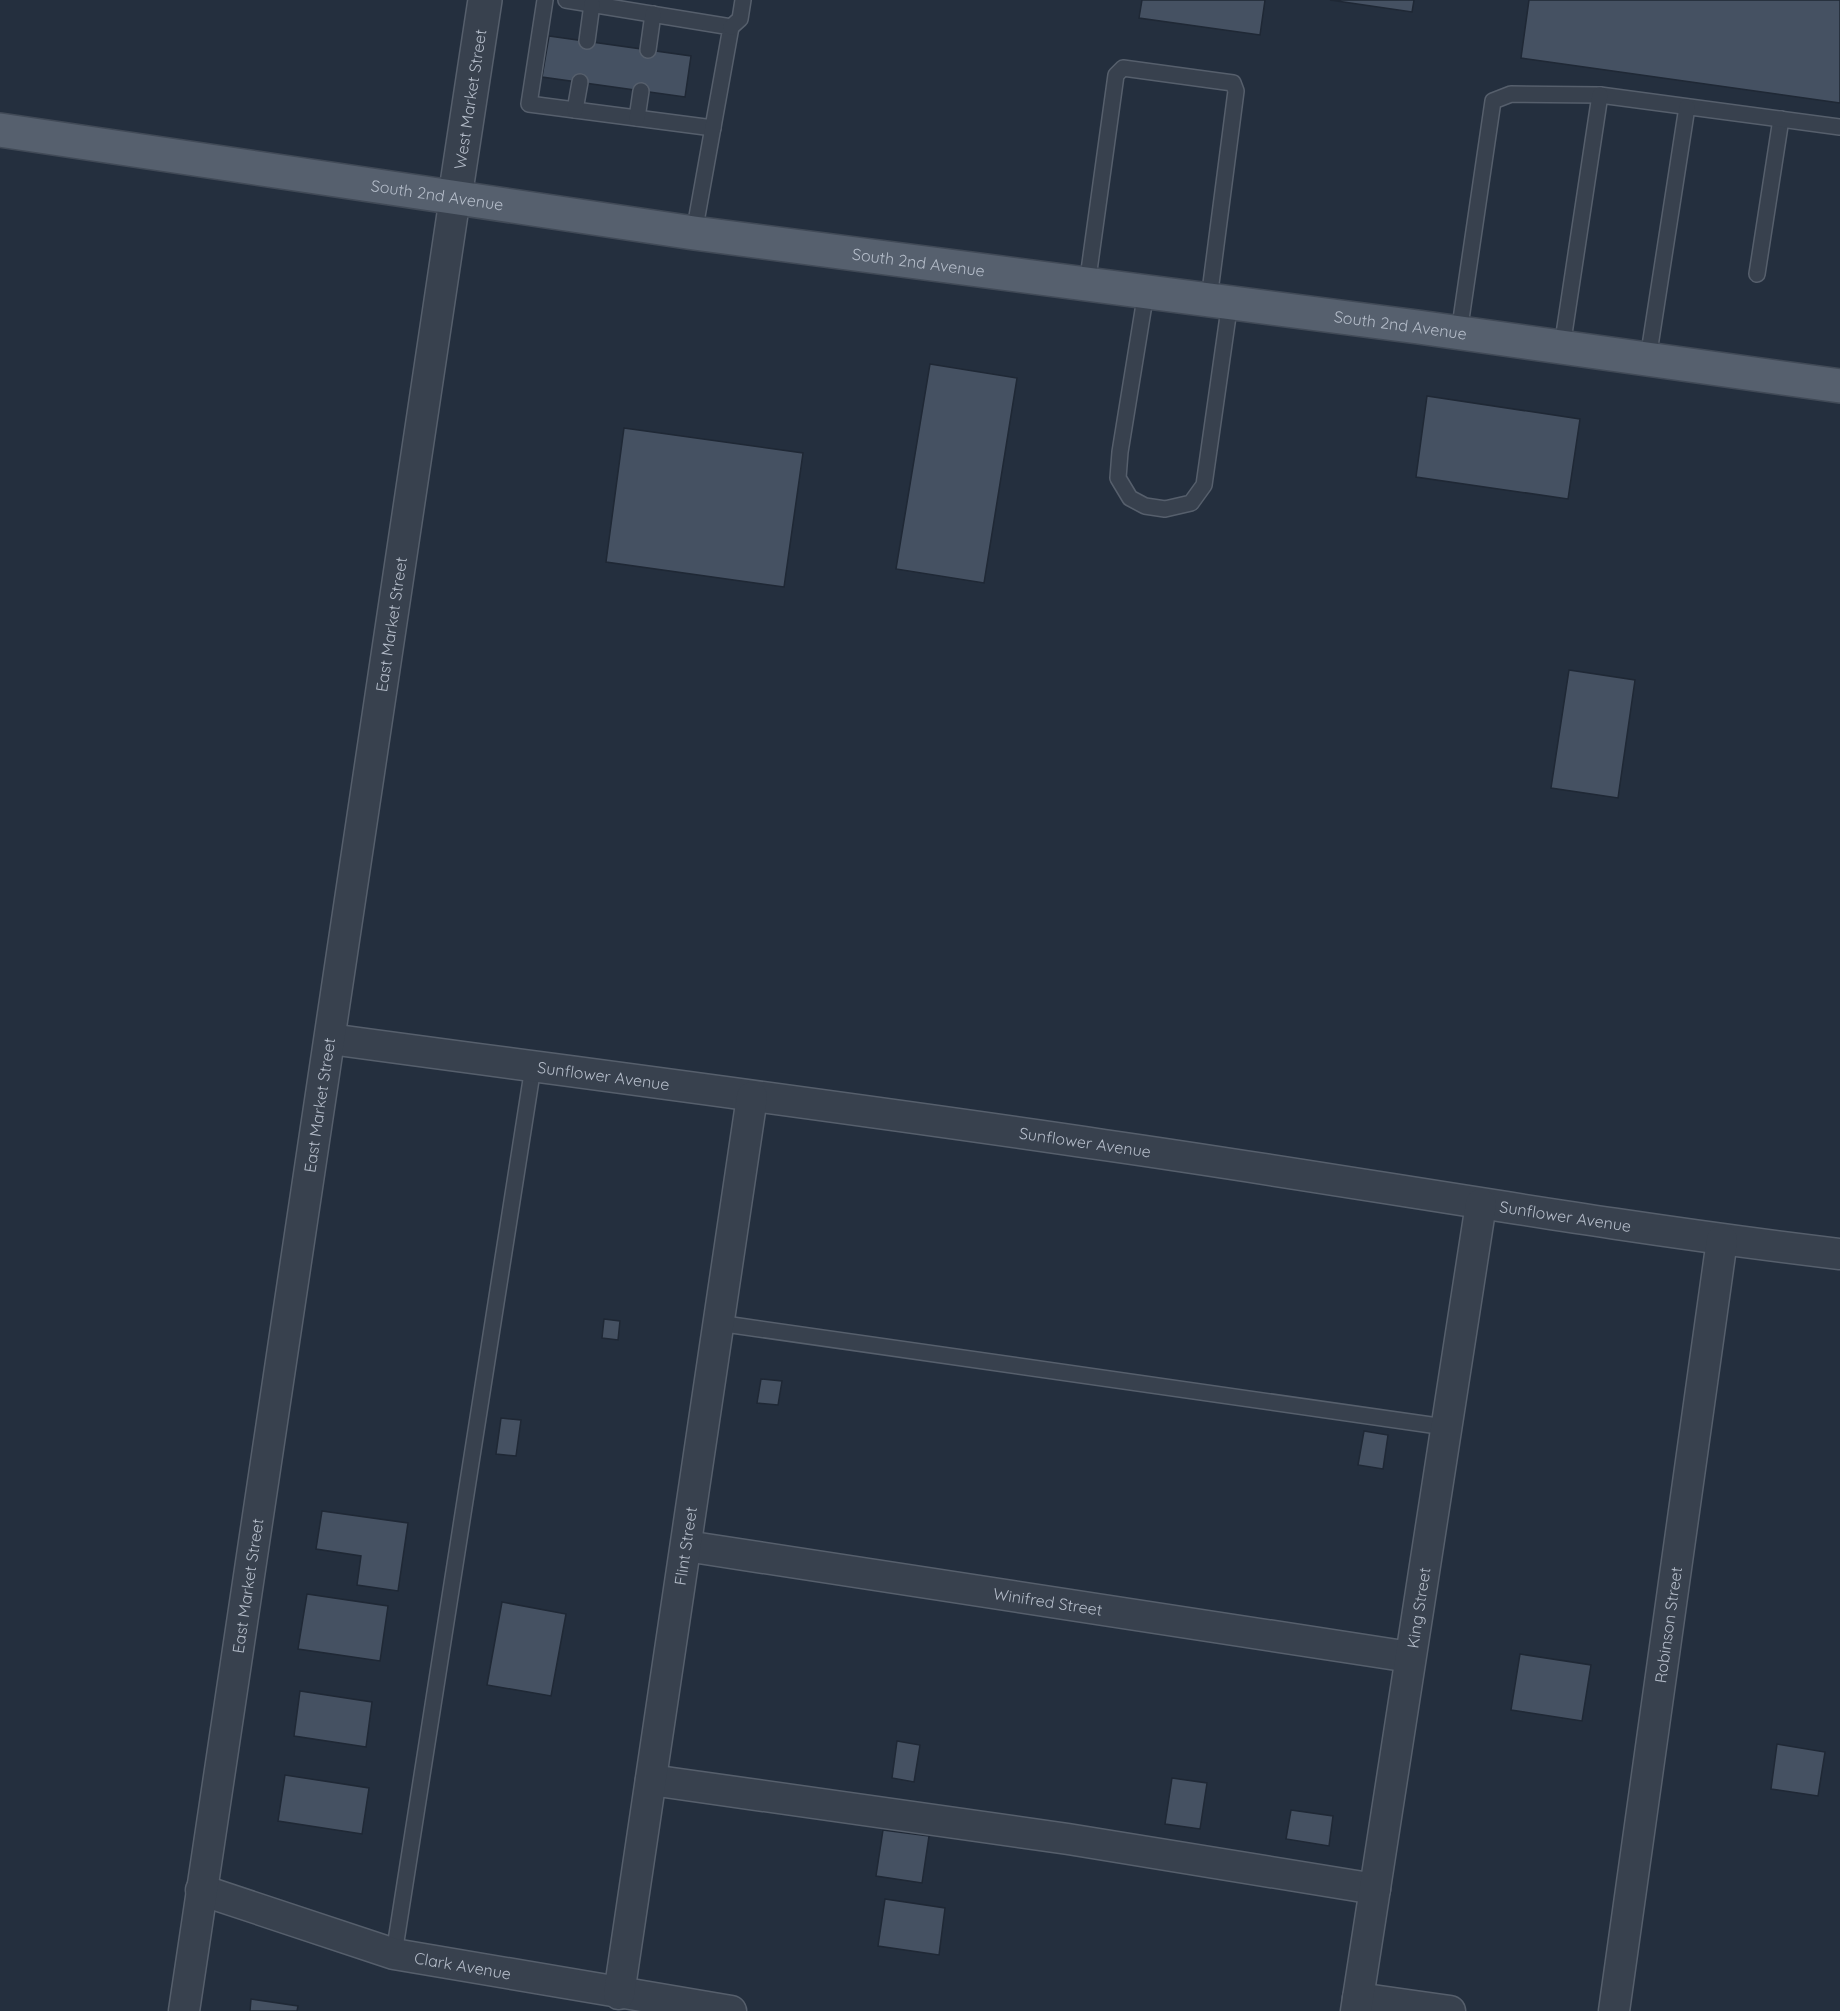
<svg xmlns="http://www.w3.org/2000/svg" width="1840" height="2011" viewBox="0 0 1840 2011" font-family="Quicksand,sans-serif">
<style>
.building{fill:#455162;stroke:#1f2835;stroke-width:1.5}
.lines{fill:none;stroke-linecap:round;stroke-linejoin:round}
.service-casing{stroke:#565f6c;stroke-width:18}
.minor-casing{stroke:#565f6c;stroke-width:33}
.tertiary-casing{stroke:#565f6c;stroke-width:36}
.primary-casing{stroke:#414a57;stroke-width:36}
.service{stroke:#38414e;stroke-width:15}
.minor{stroke:#38414e;stroke-width:30}
.tertiary{stroke:#38414e;stroke-width:33}
.primary{stroke:#56606e;stroke-width:33}
.labels{text-anchor:middle;dominant-baseline:central;stroke-width:4.5;stroke-linejoin:round;paint-order:stroke}
.street-label{font-size:16px;fill:#b4bcc9;stroke:#1d2633}
</style>
<rect width="100%" height="100%" fill="#242f3e"/>
<!-- building -->
<g class="building">
<polygon points="1142,0 1265,0 1260,35 1139,18"/>
<polygon points="1330,0 1414,0 1412,12"/>
<polygon points="1529,0 1840,0 1840,103 1521,58"/>
<polygon points="549,36 691,56 685,97 542,77"/>
<polygon points="930,364 1017,378 984,583 896,569"/>
<polygon points="1427,396 1580,419 1568,499 1416,477"/>
<polygon points="624,428 803,453 784,587 606,562"/>
<polygon points="1569,670 1635,680 1618,798 1551,788"/>
<polygon points="604,1319 620,1321 618,1340 602,1338"/>
<polygon points="761,1379 782,1381 778,1405 757,1403"/>
<polygon points="501,1418 521,1420 516,1456 496,1454"/>
<polygon points="1364,1431 1388,1435 1383,1469 1358,1465"/>
<polygon points="322,1511 408,1523 398,1591 357,1585 361,1556 316,1549"/>
<polygon points="307,1594 388,1606 380,1661 298,1649"/>
<polygon points="502,1602 566,1614 551,1696 487,1685"/>
<polygon points="1520,1654 1591,1665 1582,1721 1511,1710"/>
<polygon points="300,1691 372,1702 366,1747 294,1736"/>
<polygon points="897,1741 920,1745 914,1782 892,1778"/>
<polygon points="1777,1744 1825,1752 1818,1796 1771,1789"/>
<polygon points="285,1775 369,1788 362,1834 278,1821"/>
<polygon points="1172,1778 1207,1783 1200,1829 1165,1824"/>
<polygon points="1291,1810 1333,1816 1329,1846 1286,1839"/>
<polygon points="883,1830 929,1836 922,1883 876,1876"/>
<polygon points="885,1899 945,1908 939,1955 878,1946"/>
<polygon points="251,1999 298,2006 297,2011 250,2011"/>
</g>
<g class="lines">
<defs>
<g id="service">
<polyline points="545,0 529,104 713,128"/>
<polyline points="566,0 731,27 694,233"/>
<polyline points="731,27 740,19 743,0"/>
<polyline points="587,41 592,4"/>
<polyline points="648,50 653,14"/>
<polyline points="575,110 580,82"/>
<polyline points="637,118 641,91"/>
<polyline points="1757,274 1781,119"/>
<polyline points="1087,285 1116,75 1123,68 1233,83 1236,91 1209,299"/>
<polyline points="1146,292 1120,452 1118,478 1130,498 1145,506 1165,509 1191,503 1204,485 1230,302"/>
<polyline points="1459,333 1493,101 1511,94 1600,95 1840,127"/>
<polyline points="1562,347 1600,95"/>
<polyline points="1648,359 1687,107"/>
<polyline points="718,1323 1445,1427"/>
<polyline points="394,1954 533,1067"/>
</g>
<g id="minor">
<path id="s1" d="M330 1039C588 1074 847 1107 1104 1145 1350 1180 1594 1225 1840 1254"/>
<path id="s2" d="M686 1546 1410 1657"/>
<polyline points="651,1780 1068,1839 1375,1889"/>
<path id="s3" d="M201 1890 394 1954 731 2011"/>
<path id="s4" d="M619 1994 752 1097"/>
<polyline points="1358,1998 1450,2011"/>
<path id="s5" d="M184 2011 455 197"/>
<path id="s6" d="M1356 2011 1481 1204"/>
<path id="s7" d="M1614 2011 1722 1240"/>
</g>
<g id="tertiary">
<path id="s8" d="M455 197 485 0"/>
</g>
<g id="primary">
<path id="s9" d="M0 130 694 233 1418 327 1840 386"/>
</g>
</defs>
<!-- service casing -->
<use href="#service" class="service-casing"/>
<!-- minor casing -->
<use href="#minor" class="minor-casing"/>
<!-- tertiary casing -->
<use href="#tertiary" class="tertiary-casing"/>
<!-- primary casing -->
<use href="#primary" class="primary-casing"/>
<!-- service -->
<use href="#service" class="service"/>
<!-- minor -->
<use href="#minor" class="minor"/>
<!-- tertiary -->
<use href="#tertiary" class="tertiary"/>
<!-- primary -->
<use href="#primary" class="primary"/>
</g>
<g class="labels">
<!-- street labels -->
<g class="street-label">
<text stroke="none"><textPath href="#s8" startOffset="99">West Market Street</textPath></text>
<text stroke="none"><textPath href="#s9" startOffset="442">South 2nd Avenue</textPath></text>
<text stroke="none"><textPath href="#s9" startOffset="928">South 2nd Avenue</textPath></text>
<text stroke="none"><textPath href="#s9" startOffset="1414">South 2nd Avenue</textPath></text>
<text stroke="none"><textPath href="#s5" startOffset="1402">East Market Street</textPath></text>
<text stroke="none"><textPath href="#s1" startOffset="276">Sunflower Avenue</textPath></text>
<text stroke="none"><textPath href="#s5" startOffset="916">East Market Street</textPath></text>
<text stroke="none"><textPath href="#s1" startOffset="762">Sunflower Avenue</textPath></text>
<text stroke="none"><textPath href="#s1" startOffset="1248">Sunflower Avenue</textPath></text>
<text stroke="none"><textPath href="#s4" startOffset="453">Flint Street</textPath></text>
<text stroke="none"><textPath href="#s5" startOffset="430">East Market Street</textPath></text>
<text stroke="none"><textPath href="#s2" startOffset="366">Winifred Street</textPath></text>
<text stroke="none"><textPath href="#s6" startOffset="408">King Street</textPath></text>
<text stroke="none"><textPath href="#s7" startOffset="390">Robinson Street</textPath></text>
<text stroke="none"><textPath href="#s3" startOffset="273">Clark Avenue</textPath></text>
</g>
</g>
</svg>
